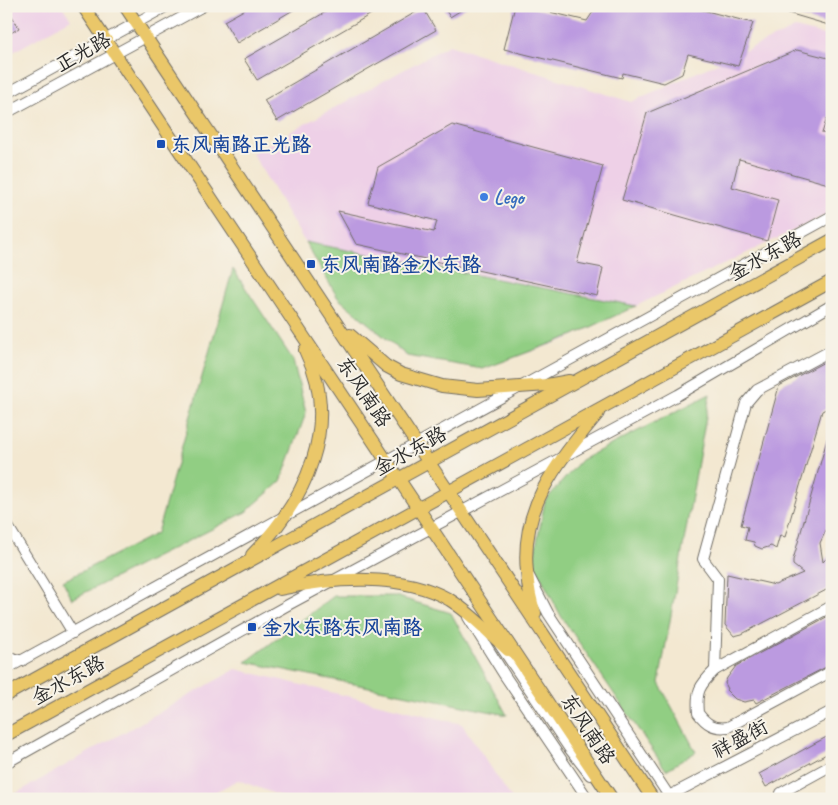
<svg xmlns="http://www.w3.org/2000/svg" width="838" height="805" viewBox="0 0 838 805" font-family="Caveat,'LXGW WenKai TC',sans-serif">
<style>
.built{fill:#eed0e7}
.green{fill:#91ce83;stroke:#5e7c57}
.building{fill:#bb9ae0}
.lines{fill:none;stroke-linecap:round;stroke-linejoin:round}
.minor-casing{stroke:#716d65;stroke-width:12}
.major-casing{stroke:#716d65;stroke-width:14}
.minor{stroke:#fff;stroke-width:10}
.major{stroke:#eac769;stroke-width:12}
.transit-dot{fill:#1a4fb4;stroke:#f7f3e8;stroke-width:2}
.shop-dot{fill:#3f7fe0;stroke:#f7f3e8;stroke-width:2}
.labels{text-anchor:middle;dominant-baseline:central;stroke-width:4;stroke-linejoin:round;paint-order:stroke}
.street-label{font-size:20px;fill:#2b2b2b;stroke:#f7f3e8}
.transit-label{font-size:20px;font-weight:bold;fill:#164399;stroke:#f7f3e8;text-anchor:start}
.shop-label{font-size:20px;font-weight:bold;fill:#366cbe;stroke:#f7f3e8;text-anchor:start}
</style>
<rect width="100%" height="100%" fill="#f7f3e8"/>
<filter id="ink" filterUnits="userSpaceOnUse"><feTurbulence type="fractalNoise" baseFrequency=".02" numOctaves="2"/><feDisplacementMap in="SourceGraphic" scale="10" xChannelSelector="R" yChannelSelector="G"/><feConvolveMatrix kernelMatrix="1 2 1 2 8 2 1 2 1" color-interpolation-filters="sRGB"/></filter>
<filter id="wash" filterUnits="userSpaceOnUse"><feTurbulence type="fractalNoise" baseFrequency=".0096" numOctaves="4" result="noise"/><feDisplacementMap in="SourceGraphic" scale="20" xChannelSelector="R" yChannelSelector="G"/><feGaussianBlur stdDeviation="1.12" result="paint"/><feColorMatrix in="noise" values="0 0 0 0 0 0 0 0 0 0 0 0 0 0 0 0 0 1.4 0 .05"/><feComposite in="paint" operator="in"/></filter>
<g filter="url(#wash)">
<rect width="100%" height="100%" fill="#f3e8d1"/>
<!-- built -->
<g class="built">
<polygon points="6,6 62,6 71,19 6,56"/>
<polygon points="795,28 832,37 832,212 567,339 483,369 406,356 338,298 252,153 449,45 631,102"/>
<polygon points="236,669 462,724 512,799 288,799 238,780 202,799 6,799"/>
</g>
<!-- green -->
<g class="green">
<polygon points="305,242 636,306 574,335 483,369 407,356 338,298"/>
<polygon points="233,269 293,360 306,413 281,481 246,512 72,599 63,581 157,533"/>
<polygon points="710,394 659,683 696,752 666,770 561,616 533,562 545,501 581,460"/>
<polygon points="334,596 395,596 451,613 507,715 246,662"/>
</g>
<g id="blocks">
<!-- building -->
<g class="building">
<polygon points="6,6 19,28 6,36"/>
<polygon points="251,6 300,6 237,43 224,21"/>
<polygon points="336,6 385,6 257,80 244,59"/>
<polygon points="443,6 468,6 450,17"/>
<polygon points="515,6 525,6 587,21 597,6 687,6 753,23 738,66 688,54 682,74 664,83 623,73 622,78 504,49"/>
<polygon points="790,6 832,6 832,26 788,13"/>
<polygon points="423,8 436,30 277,121 264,100"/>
<polygon points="797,50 832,59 832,119 827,118 822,133 832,136 832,185 739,159 732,187 778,200 767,241 622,200 647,113"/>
<polygon points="452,125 603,166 577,263 603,268 597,296 356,244 338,211 434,232 437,221 368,203 378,167"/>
<polygon points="832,358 832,406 822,411 785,537 780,535 776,549 771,546 762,549 755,546 754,542 745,540 748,527 741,525 779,386"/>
<polygon points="830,429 832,430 832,504 828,526 820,543 823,562 832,553 832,587 742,634 734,636 725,625 727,574 775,585 803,573 793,565 793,560"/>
<polygon points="832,614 832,664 756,703 754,700 744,702 735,699 726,690 728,689 725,683 727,678 736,666"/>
<polygon points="832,734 832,751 766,787 759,774"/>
</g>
</g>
</g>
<g filter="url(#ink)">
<use href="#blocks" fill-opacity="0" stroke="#716d65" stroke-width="1"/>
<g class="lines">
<defs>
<g id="minor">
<polyline points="6,94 167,6"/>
<polyline points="6,113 203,6"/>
<polyline points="6,523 73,633"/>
<polyline points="529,576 548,613 671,799"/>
<path d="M832 606 715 670C699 686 696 691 698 713 706 724 714 729 728 727L832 671"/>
<polyline points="468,617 505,676 588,799"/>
<polyline points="500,645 569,748 590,775"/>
<polyline points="6,656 22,661"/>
<polyline points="6,669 832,216"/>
<polyline points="715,670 718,579 703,559 746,403 757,390 832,350"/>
<polyline points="6,763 286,606 678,395 832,305"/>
<polyline points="665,798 832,711"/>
<polyline points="780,799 781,793 832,765"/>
</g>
<g id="major">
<polyline points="83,6 612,799"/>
<polyline points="125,6 653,799"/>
<polyline points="350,335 386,366 401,374 442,386 478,390 547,385 569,381"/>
<path d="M252 555C306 500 342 425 305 350"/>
<path d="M280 589C332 578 402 572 450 600 471 613 489 633 508 650"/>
<path d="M535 613C530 600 528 586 527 572 520 505 559 461 598 413"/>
<polyline points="6,695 832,240"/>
<polyline points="6,735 832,281"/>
</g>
</defs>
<!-- minor casing -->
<use href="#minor" class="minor-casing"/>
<!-- major casing -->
<use href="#major" class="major-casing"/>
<!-- minor -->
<use href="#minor" class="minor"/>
<!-- major -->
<use href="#major" class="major"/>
</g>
</g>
<!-- markers -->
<g class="transit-dot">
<rect x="156" y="139" width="10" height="10" rx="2.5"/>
<rect x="306" y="259" width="10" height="10" rx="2.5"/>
<rect x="247" y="622" width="10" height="10" rx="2.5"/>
</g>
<circle class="shop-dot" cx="484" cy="197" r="5"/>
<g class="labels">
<!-- street labels -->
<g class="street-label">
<text transform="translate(83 52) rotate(-29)">正光路</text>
<text transform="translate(765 256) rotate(-29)">金水东路</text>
<text transform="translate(364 392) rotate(56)">东风南路</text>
<text transform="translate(410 451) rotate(-29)">金水东路</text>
<text transform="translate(68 680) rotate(-29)">金水东路</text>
<text transform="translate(588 729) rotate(56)">东风南路</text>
<text transform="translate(740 739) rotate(-28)">祥盛街</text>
</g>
<!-- transit labels -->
<g class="transit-label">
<text x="171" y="144">东风南路正光路</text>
<text x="321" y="264">东风南路金水东路</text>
<text x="262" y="627">金水东路东风南路</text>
</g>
<!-- shop labels -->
<g class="shop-label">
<text x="494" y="197">Lego</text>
</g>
</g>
<!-- margin -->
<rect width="838" height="805" fill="none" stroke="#f7f3e8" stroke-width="25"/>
</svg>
